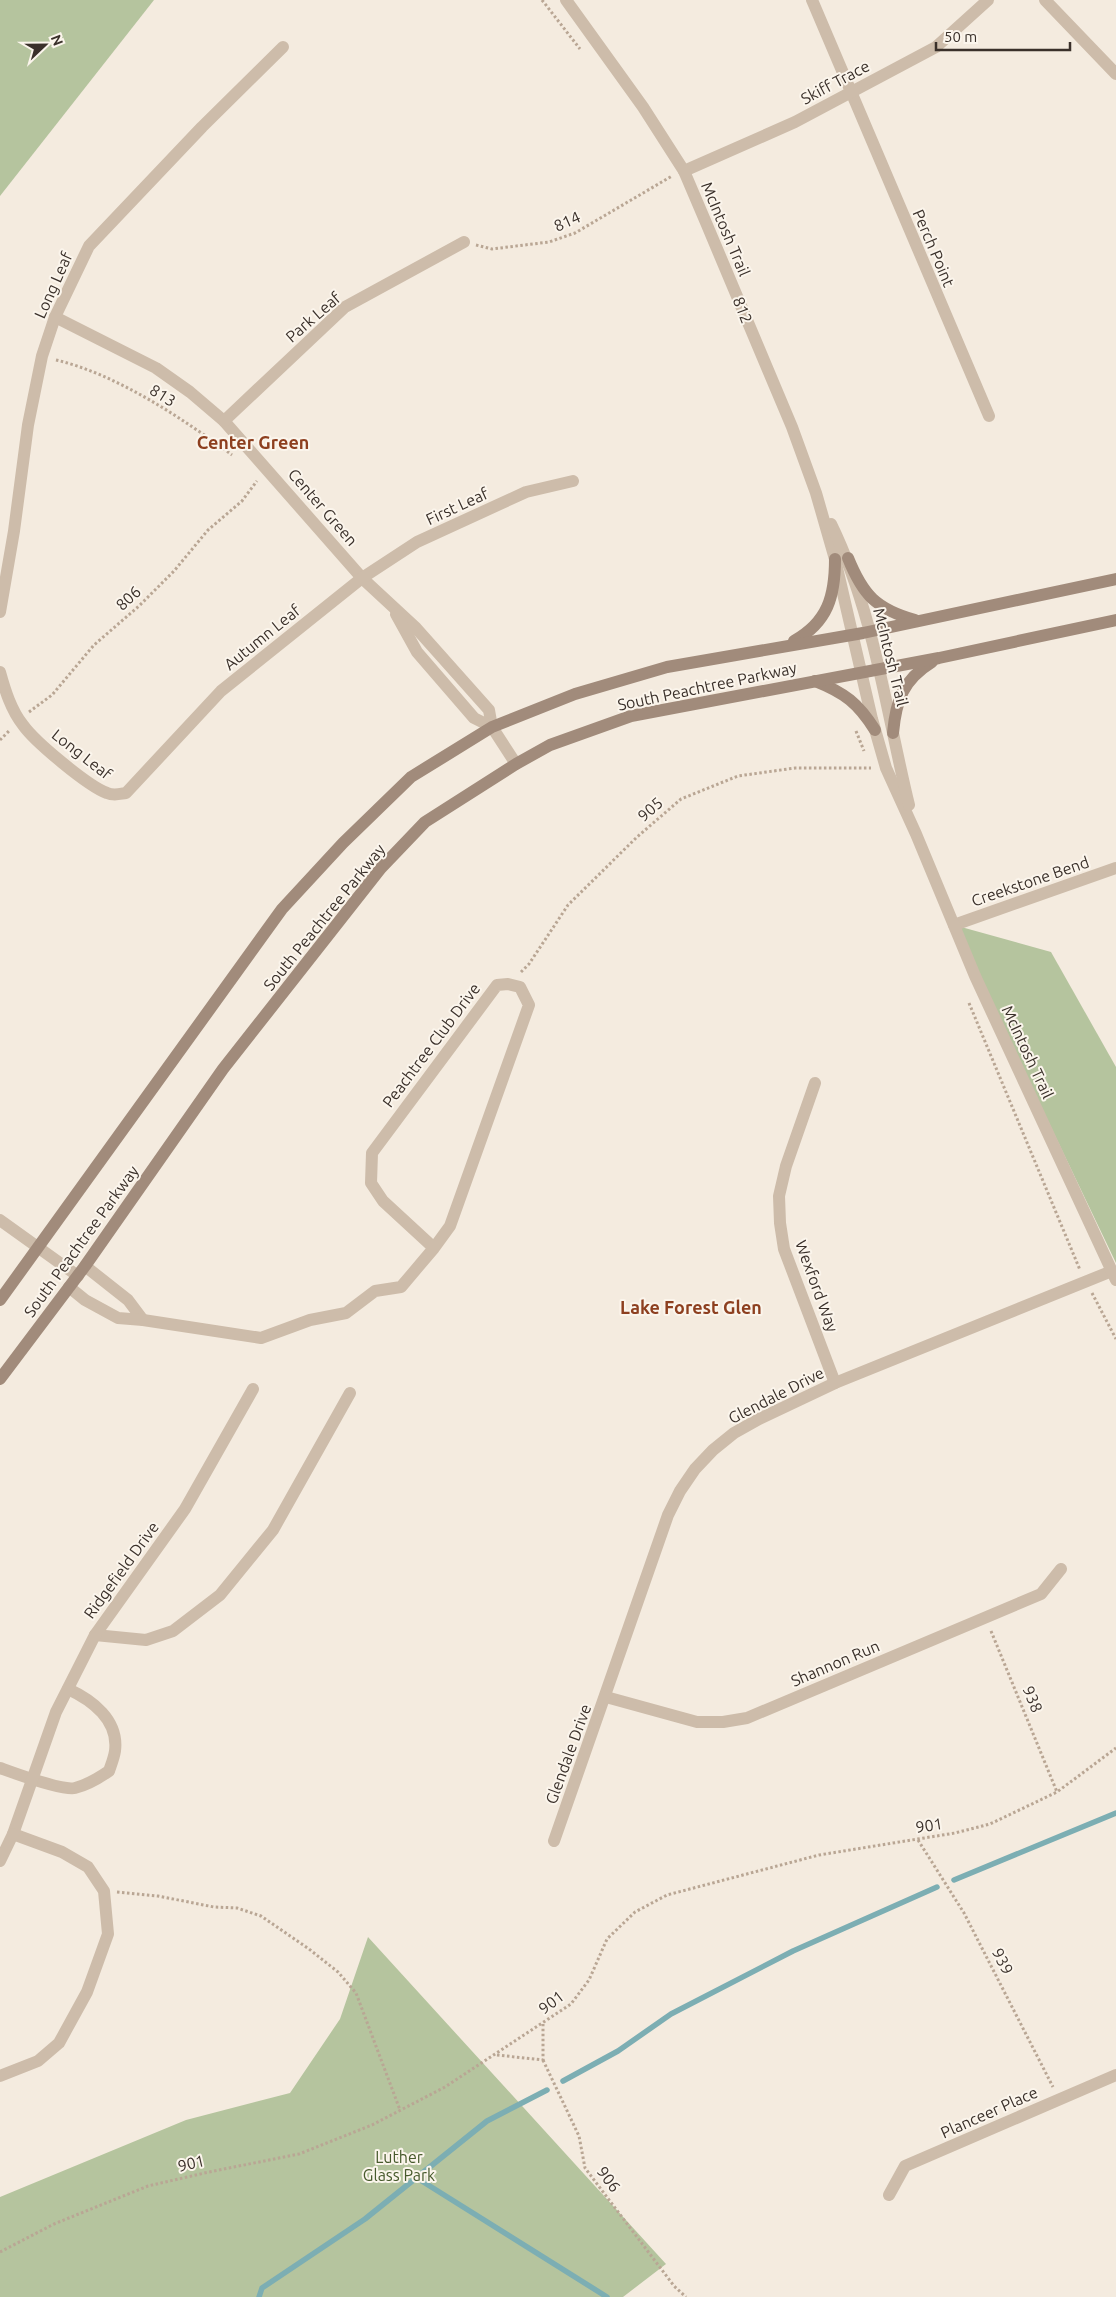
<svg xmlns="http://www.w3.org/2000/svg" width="1116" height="2297" viewBox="0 0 1116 2297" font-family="Ubuntu,sans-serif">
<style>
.green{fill:#b5c49e}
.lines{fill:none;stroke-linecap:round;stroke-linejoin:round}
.stream{stroke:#7caeb3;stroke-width:5.5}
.path{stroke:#b9a694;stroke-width:3;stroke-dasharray:2.5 2.5;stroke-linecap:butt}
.minor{stroke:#cdbcaa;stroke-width:12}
.tertiary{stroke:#cdbcaa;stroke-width:12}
.secondary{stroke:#a18b7b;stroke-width:12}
.labels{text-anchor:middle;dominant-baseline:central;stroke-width:4;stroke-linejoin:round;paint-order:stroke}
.street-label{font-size:16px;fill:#3a302a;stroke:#fbf5ec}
.park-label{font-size:16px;fill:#475a2c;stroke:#fbf5ec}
.neighbourhood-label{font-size:18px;font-weight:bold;fill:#8d3f1f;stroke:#fbf5ec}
</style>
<rect width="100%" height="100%" fill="#f4ebdf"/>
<!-- green -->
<g class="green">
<polygon points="0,0 154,0 0,196"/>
<polygon points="954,925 1051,952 1116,1067 1116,1263"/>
<polygon points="368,1937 666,2264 623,2297 0,2297 0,2197 186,2120 290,2093 340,2019"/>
</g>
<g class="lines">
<!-- stream -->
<g class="stream">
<polyline points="954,1880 1116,1813"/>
<polyline points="563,2081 618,2051 671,2014 793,1951 937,1887"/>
<polyline points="417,2178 607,2297"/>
<polyline points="259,2297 262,2288 365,2219 487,2121 547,2090"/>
</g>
<!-- path -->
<g class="path">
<polyline points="542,0 580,49"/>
<polyline points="476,245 492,249 549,242 575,233 672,176"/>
<path d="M56 360C116 374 182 418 232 455"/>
<polyline points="29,712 52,695 94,645 139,606 174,571 208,530 242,501 257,481"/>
<polyline points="856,731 864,751"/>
<polyline points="0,740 10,730"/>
<polyline points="521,972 529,964 568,905 637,837 681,799 738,776 795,768 871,768"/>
<polyline points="969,1003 1080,1270"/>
<polyline points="1092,1293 1116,1339"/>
<polyline points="991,1631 1057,1792"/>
<polyline points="918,1840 964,1913 1053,2087"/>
<polyline points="117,1892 158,1896 214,1907 237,1908 261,1916 309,1949 338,1972 356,1993 400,2110"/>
<polyline points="497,2055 543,2060 543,2024"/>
<polyline points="543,2060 579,2136 585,2168 674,2286 686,2297"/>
<polyline points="0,2252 54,2224 148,2186 209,2172 299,2154 372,2125 445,2087 571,2004 589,1980 607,1939 635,1912 667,1895 819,1855 955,1833 990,1824 1057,1792 1116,1748"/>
</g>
<!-- minor -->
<g class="minor">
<polyline points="812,0 989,416"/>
<polyline points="1045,0 1116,74"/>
<polyline points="684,171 795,122 936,47 988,0"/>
<polyline points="55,317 156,368 190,392 224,421 362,578 416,628 489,710 492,727 516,764"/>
<polyline points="224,421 345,307 464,242"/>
<polyline points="0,612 14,531 28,425 42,356 55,317 89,246 202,127 283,47"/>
<polyline points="396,614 417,652 474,718 492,727"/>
<path d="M0 672C5 690 11 710 23 725 35 742 88 786 107 793 114 796 119 794 126 793L221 691 362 578 417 542 526 492 573 481"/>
<polyline points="954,925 1116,868"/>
<polyline points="815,1083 786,1166 779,1196 780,1223 784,1249 835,1383"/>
<polyline points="0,1220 78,1276"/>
<polyline points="85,1266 128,1300 143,1320"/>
<polyline points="69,1287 85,1300 118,1318 143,1320 261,1338 310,1320 346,1313 375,1291 401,1287 434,1248 383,1201 371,1183 372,1153 497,985 508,984 520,987 529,1005 450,1226 434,1248"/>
<polyline points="95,1635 146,1640 173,1631 220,1595 273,1530 350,1393"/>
<polyline points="606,1697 697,1722 723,1722 747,1718 1041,1594 1061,1569"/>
<path d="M0 1768C14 1773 62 1791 75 1788 87 1785 99 1778 109 1771 111 1765 114 1758 115 1751 119 1720 92 1700 68 1689"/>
<polyline points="13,1834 56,1712 95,1635 185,1509 253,1389"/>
<polyline points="554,1841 668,1515 680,1491 695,1469 713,1450 734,1433 759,1419 835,1383 1112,1271"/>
<polyline points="0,1861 13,1834 62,1852 88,1867 104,1891 108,1934 87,1992 59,2043 38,2061 0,2076"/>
<polyline points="889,2195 905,2166 1116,2075"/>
</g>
<!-- tertiary -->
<g class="tertiary">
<polyline points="566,0 643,107 684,171 707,225 792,427 816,493 835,559 872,719 886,768 916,834 975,976 1116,1280"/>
<path d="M831 524C874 612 886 711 909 805"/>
</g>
<!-- secondary -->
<g class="secondary">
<path d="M848 558C863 595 876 609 915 620"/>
<path d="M794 641C828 622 835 596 835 559"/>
<path d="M815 681C845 693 858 703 875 730"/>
<path d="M893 733C896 700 903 680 932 662"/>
<polyline points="0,1300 282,909 343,843 411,777 492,727 575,694 667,667 863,633 1116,579"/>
<polyline points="0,1379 85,1266 223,1069 381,868 425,822 516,764 550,745 631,716 939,658 1116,620"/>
</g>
</g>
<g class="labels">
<!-- street labels -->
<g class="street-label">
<text transform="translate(835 82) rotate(-28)">Skiff Trace</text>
<text transform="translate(567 221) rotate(-24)">814</text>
<text transform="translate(726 229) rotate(67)">McIntosh Trail</text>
<text transform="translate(934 248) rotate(67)">Perch Point</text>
<text transform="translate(53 285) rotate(-66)">Long Leaf</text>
<text transform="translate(743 310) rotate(69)">812</text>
<text transform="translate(313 317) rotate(-41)">Park Leaf</text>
<text transform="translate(163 395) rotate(32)">813</text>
<text transform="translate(457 506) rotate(-25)">First Leaf</text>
<text transform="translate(323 507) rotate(49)">Center Green</text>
<text transform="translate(128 598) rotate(-43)">806</text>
<text transform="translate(262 637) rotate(-39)">Autumn Leaf</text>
<text transform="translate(891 657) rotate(76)">McIntosh Trail</text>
<text transform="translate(707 686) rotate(-12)">South Peachtree Parkway</text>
<text transform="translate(82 754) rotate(38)">Long Leaf</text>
<text transform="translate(650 809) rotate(-41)">905</text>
<text transform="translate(1030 881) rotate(-19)">Creekstone Bend</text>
<text transform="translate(324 917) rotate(-51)">South Peachtree Parkway</text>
<text transform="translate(431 1045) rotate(-53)">Peachtree Club Drive</text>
<text transform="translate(1028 1052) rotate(65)">McIntosh Trail</text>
<text transform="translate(81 1241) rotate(-54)">South Peachtree Parkway</text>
<text transform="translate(817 1286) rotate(70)">Wexford Way</text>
<text transform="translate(776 1395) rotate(-27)">Glendale Drive</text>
<text transform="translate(121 1570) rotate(-54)">Ridgefield Drive</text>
<text transform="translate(835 1663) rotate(-23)">Shannon Run</text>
<text transform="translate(1033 1699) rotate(68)">938</text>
<text transform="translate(568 1754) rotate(-70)">Glendale Drive</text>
<text transform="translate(929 1825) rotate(-9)">901</text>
<text transform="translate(1003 1961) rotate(63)">939</text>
<text transform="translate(551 2002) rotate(-38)">901</text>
<text transform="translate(989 2112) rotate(-24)">Planceer Place</text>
<text transform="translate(191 2163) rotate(-13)">901</text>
<text transform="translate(609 2179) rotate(53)">906</text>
</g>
<!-- park labels -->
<g class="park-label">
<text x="399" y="2157">Luther<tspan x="399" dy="18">Glass Park</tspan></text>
</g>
<!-- neighbourhood labels -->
<g class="neighbourhood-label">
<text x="253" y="442">Center Green</text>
<text x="691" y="1307">Lake Forest Glen</text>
</g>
</g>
<!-- north arrow -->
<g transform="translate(45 45) rotate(68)" stroke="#fbf5ec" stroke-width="4" paint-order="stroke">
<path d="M0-4L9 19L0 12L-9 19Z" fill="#3a302a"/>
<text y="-8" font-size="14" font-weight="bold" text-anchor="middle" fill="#3a302a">N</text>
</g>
<!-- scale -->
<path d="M936 42v8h134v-8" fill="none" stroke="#3a302a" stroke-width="2.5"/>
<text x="944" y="42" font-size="15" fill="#3a302a" stroke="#fbf5ec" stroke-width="4" paint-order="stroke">50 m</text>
</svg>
